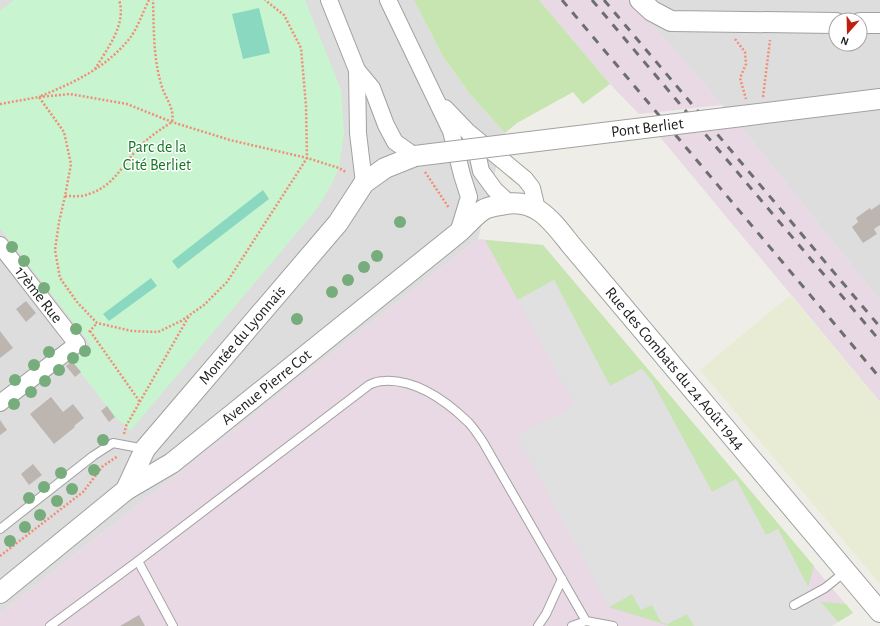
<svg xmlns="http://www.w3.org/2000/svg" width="880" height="626" viewBox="0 0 880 626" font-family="'Alegreya Sans',sans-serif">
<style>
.residential{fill:#dedddd;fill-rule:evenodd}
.industrial{fill:#e8d9e4}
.farmland{fill:#e9ecd4}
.grass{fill:#c6e5b1}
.park{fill:#c8f5cf}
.pitch{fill:#8bd8c1}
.parking{fill:#e0e0e0}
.building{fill:#bdb6b0}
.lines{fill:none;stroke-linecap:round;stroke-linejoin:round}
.service-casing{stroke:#a1a1a1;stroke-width:10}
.minor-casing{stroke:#a1a1a1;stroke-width:18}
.tertiary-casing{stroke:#a1a1a1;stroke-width:22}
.path{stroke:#ef8f78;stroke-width:2.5;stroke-dasharray:2 2;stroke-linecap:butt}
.service{stroke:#fff;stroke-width:8}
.minor{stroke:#fff;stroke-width:16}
.tertiary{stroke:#fff;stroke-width:20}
.rail{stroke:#6e6e6e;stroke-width:3;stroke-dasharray:8 8;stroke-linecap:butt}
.tertiary-bridge-casing{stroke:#a1a1a1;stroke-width:22;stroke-linecap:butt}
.tertiary-bridge{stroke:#fff;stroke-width:20}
.tree{fill:#77ac7c}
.labels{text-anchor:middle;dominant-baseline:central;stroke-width:3;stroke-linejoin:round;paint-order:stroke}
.street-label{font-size:16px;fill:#202020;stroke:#fff}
.park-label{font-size:16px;fill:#157725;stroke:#fff}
</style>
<rect width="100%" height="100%" fill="#efede7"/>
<!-- residential -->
<g class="residential">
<polygon points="0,0 414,0 442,55 469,93 505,133 478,239 0,613"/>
<path d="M631 0H880V301L741 127ZM836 20H860V44H836Z"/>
</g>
<!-- industrial -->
<g class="industrial">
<polygon points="539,0 631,0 722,105 639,114 610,84"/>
<polygon points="741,127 880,301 880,402 660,137"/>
<polygon points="478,239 543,245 853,613 831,626 0,626 0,613"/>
</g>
<!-- farmland -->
<polygon class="farmland" points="790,295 880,402 880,584 700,370"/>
<!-- grass -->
<g class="grass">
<polygon points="414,0 539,0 610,84 583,104 573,92 517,123 505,133 469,93 442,55"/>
<polygon points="485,240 543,245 814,566 808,587 778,529 766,536 736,479 712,492 652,381 642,369 610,386 554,280 518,300"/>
<polygon points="632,594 652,604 667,624 687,614 694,626 670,626 609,607"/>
<polygon points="821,602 846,604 853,613 838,622"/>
</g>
<!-- park -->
<polygon class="park" points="14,0 305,0 341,90 344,133 339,168 330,187 316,210 131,430 115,417 72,361 91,345 0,228 0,11"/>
<!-- pitch -->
<g class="pitch">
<polygon points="259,8 270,53 243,59 232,14"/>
<polygon points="263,190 269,199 178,269 172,261"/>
<polygon points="151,278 157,286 109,321 103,314"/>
</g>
<!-- parking -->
<polygon class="parking" points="554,280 610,386 642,369 652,381 712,492 736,479 766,535 778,529 808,587 838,622 831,626 694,626 687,614 667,624 661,622 652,605 641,610 632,594 609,607 517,436 575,405 518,300"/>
<!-- building -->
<g class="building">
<polygon points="880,204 880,225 874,229 877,234 863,243 852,227 858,222 856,218 870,208 871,210"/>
<polygon points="26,301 36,313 26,322 16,309"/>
<polygon points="0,331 13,348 0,358"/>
<polygon points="72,361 81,372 75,377 66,366"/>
<polygon points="51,397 63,412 73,404 84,418 74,426 75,427 54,444 30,414"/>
<polygon points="107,406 115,417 109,422 101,411"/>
<polygon points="0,420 7,430 0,435"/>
<polygon points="33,464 42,475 29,485 21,474"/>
<polygon points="139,615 145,626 120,626"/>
</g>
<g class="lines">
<defs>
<g id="service">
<polyline points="0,529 93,456 113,443 145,449"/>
<polyline points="138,561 173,626"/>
<polyline points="794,605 825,588 846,571"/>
<path d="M50 626 138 561 369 385C373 383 379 381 384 381 416 379 446 401 468 422 474 428 478 435 483 442L586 621 613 626"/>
<polyline points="538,626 546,614 562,579"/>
<polyline points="572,626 586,621"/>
</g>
<g id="minor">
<polyline points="329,0 357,70 372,88 386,125 395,142 415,156"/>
<polyline points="388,0 451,131 462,175 469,197 458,233"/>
<polyline points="357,70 358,133 364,183"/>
<polyline points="445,108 468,132 525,179 532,188 537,209"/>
<polyline points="471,138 478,157 481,171 495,190 509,203"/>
<path id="s1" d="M0 245 77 344 0 403"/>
</g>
<g id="tertiary">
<polyline points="640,0 652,11 671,21 836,23"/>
<polyline points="860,23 880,23"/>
<polyline points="742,116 880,99"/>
<path id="s2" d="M126 490 145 449 338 223 364 183 385 168 415 156"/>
<path id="s3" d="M0 593 126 490 172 463 458 233C466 226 474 216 483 210 488 207 495 206 501 205 535 196 552 221 571 245L880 612"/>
</g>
</defs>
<!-- service casing -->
<use href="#service" class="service-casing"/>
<!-- minor casing -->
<use href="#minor" class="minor-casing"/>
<!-- tertiary casing -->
<use href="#tertiary" class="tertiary-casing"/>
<!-- path -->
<g class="path">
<polyline points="735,39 745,52 746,64 740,78 746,99"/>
<path d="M95 69C107 49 127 24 119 0"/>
<path d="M41 96C75 82 106 68 130 38 137 29 143 12 149 0"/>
<polyline points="39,97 70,94 127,104 172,122 230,140 307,158 339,168 346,172"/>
<polyline points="763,97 770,40"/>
<polyline points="0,104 39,97 64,132 71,164 65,196 59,222 55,250 60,278 77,302 97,323 132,331 158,332 181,321 204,305 227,282 307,158 306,106 301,48 284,15 265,0"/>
<polyline points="425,172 449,208"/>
<path d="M65 196C73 196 82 197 89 194 114 186 123 164 140 146 149 137 161 129 172 122 175 109 166 99 162 87 153 59 154 29 153 0"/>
<polyline points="90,331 140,402"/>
<polyline points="89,332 97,323"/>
<polyline points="124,434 126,426 189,316"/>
<polyline points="0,556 83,492 103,466 118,456"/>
</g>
<!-- service -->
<use href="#service" class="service"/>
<!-- minor -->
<use href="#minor" class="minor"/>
<!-- tertiary -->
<use href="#tertiary" class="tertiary"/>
<!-- rail -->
<g class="rail">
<polyline points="562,0 880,378"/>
<polyline points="592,0 880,341"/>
<polyline points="604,0 880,327"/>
</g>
<defs>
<g id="tertiary-bridge">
<path id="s4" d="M415 156 742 116"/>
</g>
</defs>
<!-- tertiary-bridge casing -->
<use href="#tertiary-bridge" class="tertiary-bridge-casing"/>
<!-- tertiary-bridge -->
<use href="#tertiary-bridge" class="tertiary-bridge"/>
</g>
<!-- trees -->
<g class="tree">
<circle cx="400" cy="222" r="6"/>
<circle cx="12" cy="247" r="6"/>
<circle cx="377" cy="256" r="6"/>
<circle cx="24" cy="261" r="6"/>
<circle cx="364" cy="267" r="6"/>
<circle cx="348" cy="280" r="6"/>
<circle cx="44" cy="288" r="6"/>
<circle cx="332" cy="292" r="6"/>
<circle cx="297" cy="319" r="6"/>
<circle cx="76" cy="329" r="6"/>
<circle cx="85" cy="351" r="6"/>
<circle cx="49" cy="352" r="6"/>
<circle cx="73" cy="358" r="6"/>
<circle cx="34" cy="365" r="6"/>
<circle cx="59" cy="370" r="6"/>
<circle cx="15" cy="380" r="6"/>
<circle cx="45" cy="381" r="6"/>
<circle cx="31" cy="392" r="6"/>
<circle cx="14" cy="404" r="6"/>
<circle cx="103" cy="440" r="6"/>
<circle cx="94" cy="470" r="6"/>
<circle cx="61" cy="473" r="6"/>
<circle cx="44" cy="487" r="6"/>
<circle cx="72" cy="489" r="6"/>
<circle cx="29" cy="498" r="6"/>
<circle cx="57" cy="501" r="6"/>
<circle cx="40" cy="515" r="6"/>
<circle cx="25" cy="527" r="6"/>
<circle cx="10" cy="541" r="6"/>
</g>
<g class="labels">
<!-- street labels -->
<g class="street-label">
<text stroke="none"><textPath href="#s4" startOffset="234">Pont Berliet</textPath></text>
<text stroke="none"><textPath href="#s1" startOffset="63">17ème Rue</textPath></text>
<text stroke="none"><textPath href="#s2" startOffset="195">Montée du Lyonnais</textPath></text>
<text stroke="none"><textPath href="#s3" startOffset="884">Rue des Combats du 24 Août 1944</textPath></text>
<text stroke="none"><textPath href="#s3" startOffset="337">Avenue Pierre Cot</textPath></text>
</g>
<!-- park labels -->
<g class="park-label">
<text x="157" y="147">Parc de la<tspan x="157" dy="18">Cité Berliet</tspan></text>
</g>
</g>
<!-- north arrow -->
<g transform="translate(848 32) rotate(200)"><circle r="19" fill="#ffffff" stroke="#a6a6a6"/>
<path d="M0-3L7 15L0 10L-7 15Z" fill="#bf1f10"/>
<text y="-6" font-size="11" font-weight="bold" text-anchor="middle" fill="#202020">N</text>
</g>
</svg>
